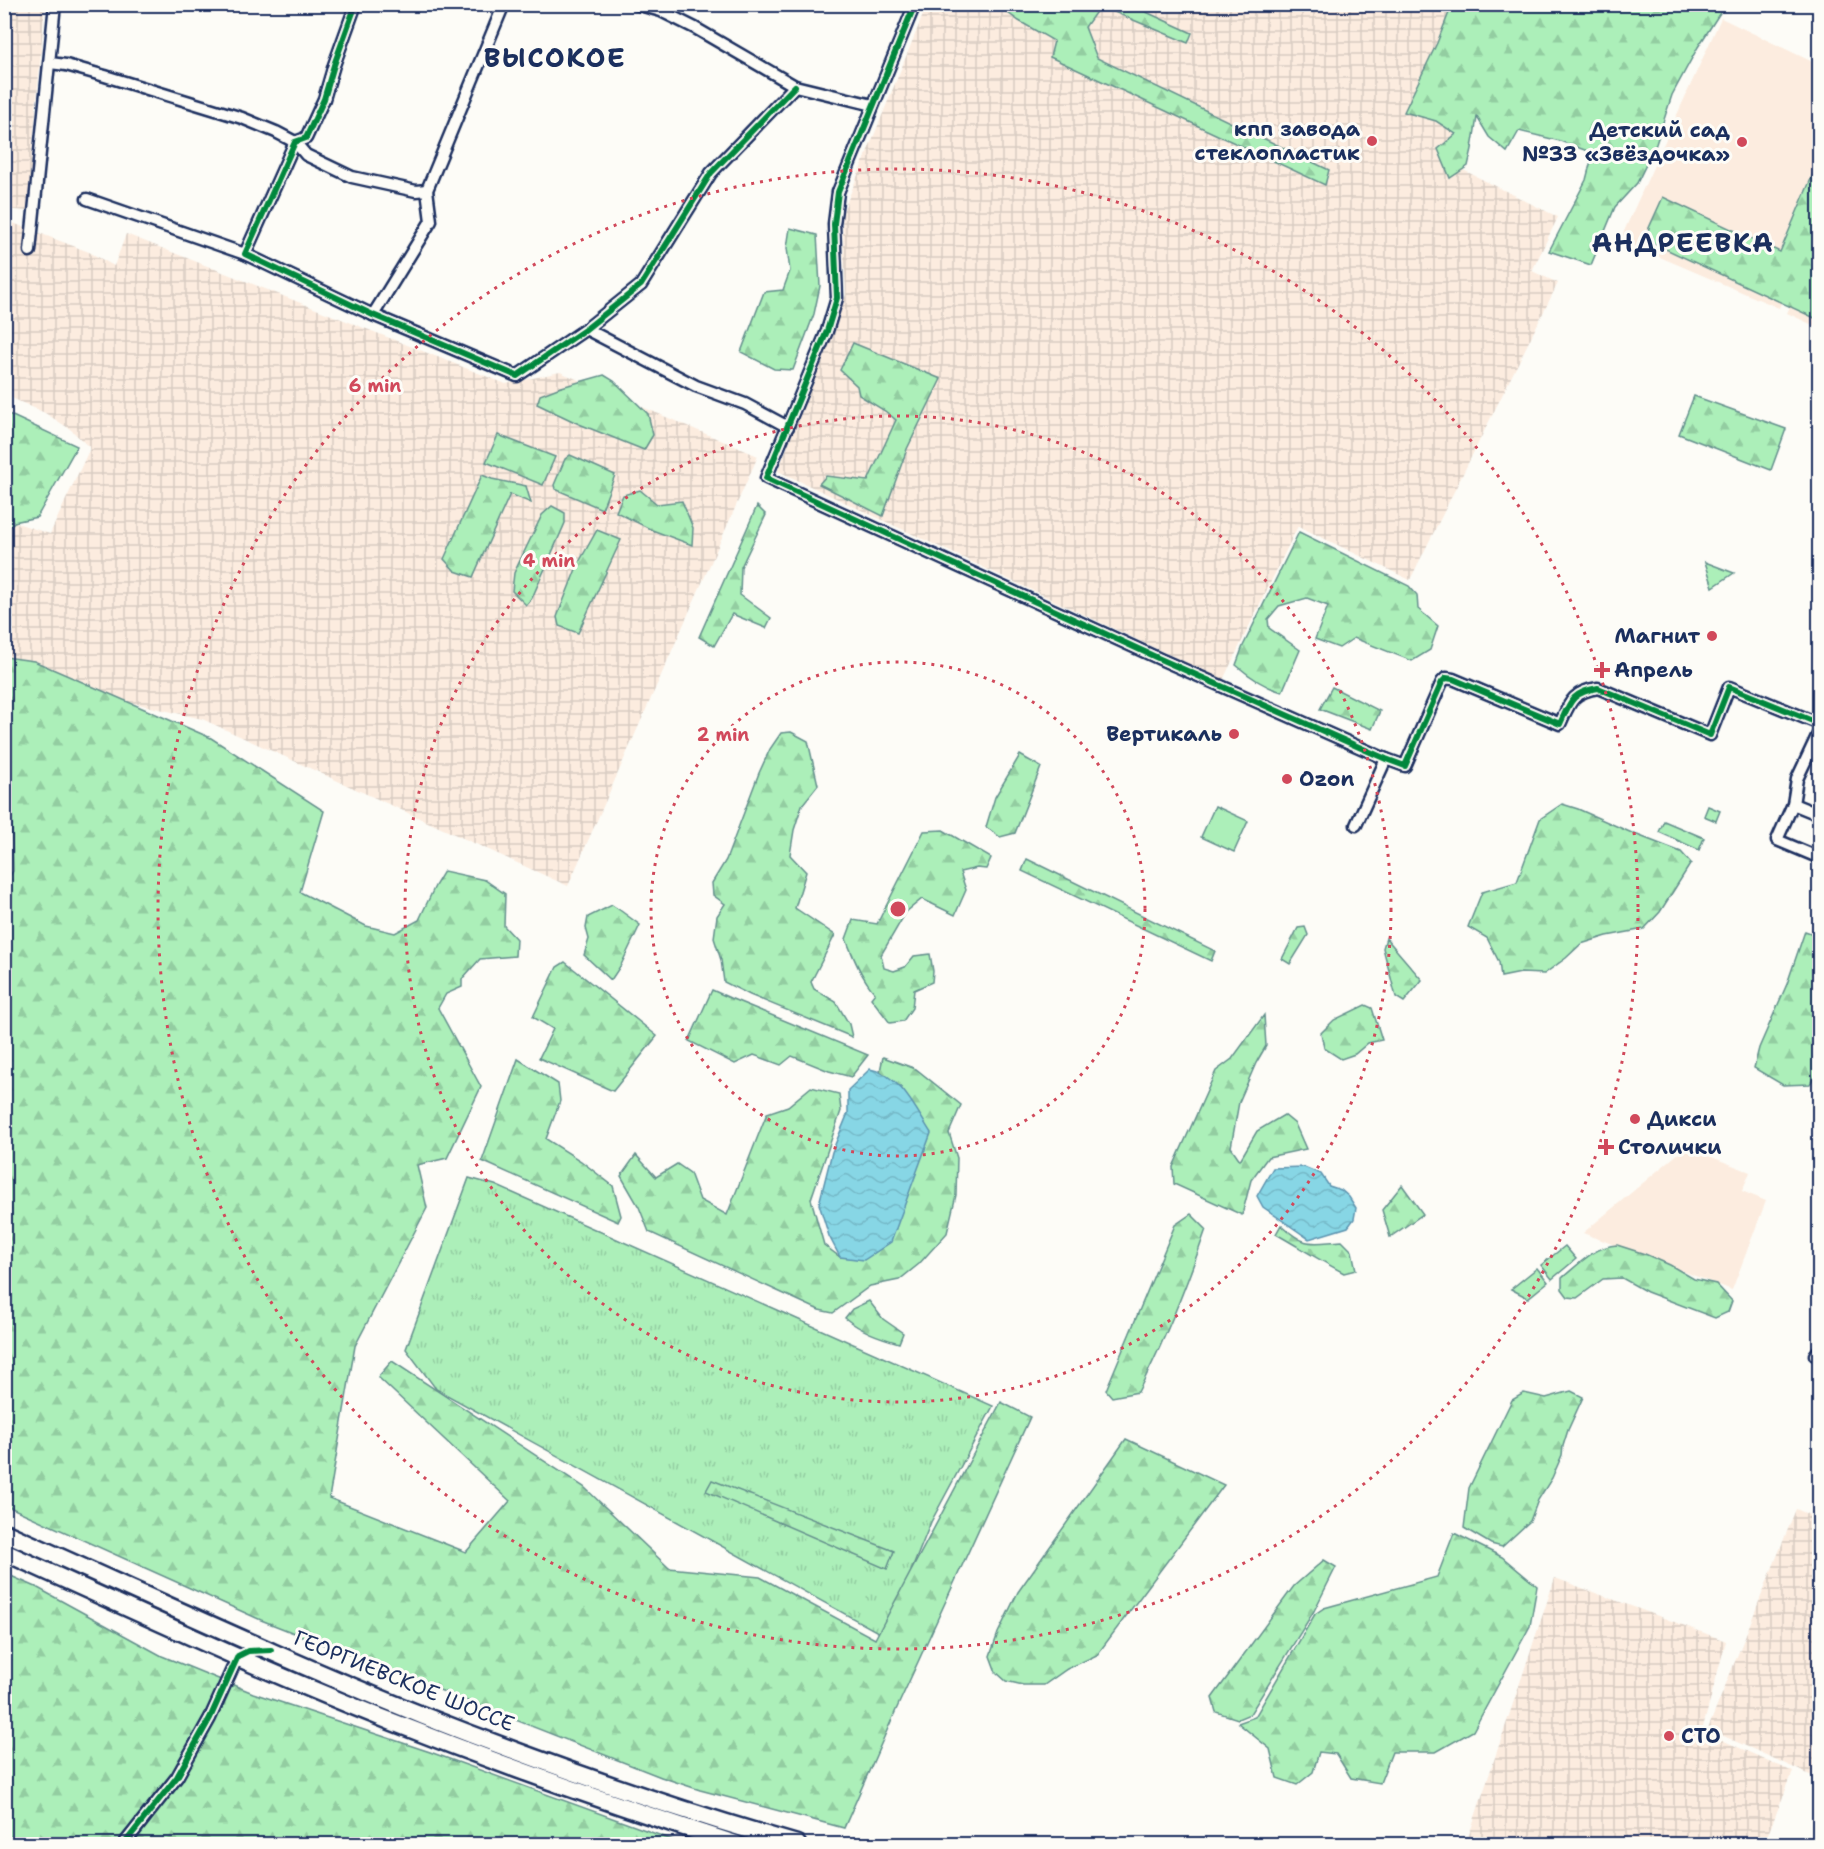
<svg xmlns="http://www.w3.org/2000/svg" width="1824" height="1849" viewBox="0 0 1824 1849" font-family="'Shantell Sans',sans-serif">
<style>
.built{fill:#fcecdf}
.industrial{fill:url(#industrial-grid)}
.grass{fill:url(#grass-tufts);stroke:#648f8c;stroke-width:1.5}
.forest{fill:url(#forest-firs);stroke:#648f8c;stroke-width:1.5}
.park{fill:#acefb9;stroke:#648f8c;stroke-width:1.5}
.water{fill:url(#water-waves);stroke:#5c93af;stroke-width:1.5}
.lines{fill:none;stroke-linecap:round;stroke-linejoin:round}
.minor-casing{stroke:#1b2f5e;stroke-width:15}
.primary-casing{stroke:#1b2f5e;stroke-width:21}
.minor{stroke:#fdfcf7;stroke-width:10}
.primary{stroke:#fdfcf7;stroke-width:16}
.cycleway-casing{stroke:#fdfcf7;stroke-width:10}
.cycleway{stroke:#00873e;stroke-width:6}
.ring{fill:none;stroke:#d1495b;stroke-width:3;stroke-dasharray:3 6}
.poi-dot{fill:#d1495b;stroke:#fdfcf7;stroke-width:2}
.labels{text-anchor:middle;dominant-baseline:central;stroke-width:6;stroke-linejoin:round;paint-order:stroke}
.poi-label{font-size:21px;font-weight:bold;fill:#1b2f5e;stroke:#fdfcf7;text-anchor:start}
.street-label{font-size:21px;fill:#1b2f5e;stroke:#fdfcf7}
.district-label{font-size:27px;font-weight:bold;letter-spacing:1.5px;fill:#1b2f5e;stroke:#fdfcf7}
.centre{fill:#d1495b;stroke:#fdfcf7;stroke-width:3}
.ring-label{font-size:18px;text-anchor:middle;font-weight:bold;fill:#d1495b;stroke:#fdfcf7;stroke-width:6;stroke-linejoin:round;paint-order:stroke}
</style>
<defs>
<pattern id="industrial-grid" width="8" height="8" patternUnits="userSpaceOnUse" patternTransform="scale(1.5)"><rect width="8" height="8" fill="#fcecdf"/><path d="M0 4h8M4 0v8" fill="none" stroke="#d7cbc2"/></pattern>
<pattern id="grass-tufts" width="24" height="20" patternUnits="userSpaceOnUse" patternTransform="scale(1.5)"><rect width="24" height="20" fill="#acefb9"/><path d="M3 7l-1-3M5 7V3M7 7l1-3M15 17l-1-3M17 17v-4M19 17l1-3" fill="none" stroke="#93cda1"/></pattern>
<pattern id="forest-firs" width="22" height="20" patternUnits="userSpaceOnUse" patternTransform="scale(1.5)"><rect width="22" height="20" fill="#acefb9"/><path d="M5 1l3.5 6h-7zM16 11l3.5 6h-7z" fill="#93cda1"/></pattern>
<pattern id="water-waves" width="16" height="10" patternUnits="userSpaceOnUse" patternTransform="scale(1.5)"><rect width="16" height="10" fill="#87d6e5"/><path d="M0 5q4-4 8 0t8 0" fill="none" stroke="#74b8c7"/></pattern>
</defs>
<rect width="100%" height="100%" fill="#fdfcf7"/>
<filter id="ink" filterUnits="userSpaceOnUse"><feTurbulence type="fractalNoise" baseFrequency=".0167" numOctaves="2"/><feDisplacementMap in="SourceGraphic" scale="12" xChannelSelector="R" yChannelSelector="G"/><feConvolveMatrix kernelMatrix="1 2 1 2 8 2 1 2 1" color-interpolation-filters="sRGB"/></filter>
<g filter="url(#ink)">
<!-- built -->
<g class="built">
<polygon points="1721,18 1819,65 1819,219 1779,308 1620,240"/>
<polygon points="1819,244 1819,328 1787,313"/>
<polygon points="1686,1147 1750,1172 1742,1191 1766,1201 1732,1290 1583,1233"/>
</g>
<!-- industrial -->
<g class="industrial">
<polygon points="5,4 45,5 27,211 5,209"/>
<polygon points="927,5 1469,5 1463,114 1443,160 1558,217 1532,271 1558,283 1410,580 1298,526 1223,680 778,471 846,295 842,214"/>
<polygon points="5,220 89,252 114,266 126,234 506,384 560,372 758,456 568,886 202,719 5,673 4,542 14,522 50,534 90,448 70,429 45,413 5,395"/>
<polygon points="1796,1509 1819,1519 1819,1779 1708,1729"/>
<polygon points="1555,1578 1726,1641 1702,1731 1793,1772 1764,1844 1466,1844"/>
</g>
<!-- grass -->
<g class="grass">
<polygon points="469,1178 495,1185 993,1406 931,1522 885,1636 436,1389 406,1349"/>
<polygon points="5,1538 219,1634 217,1638 5,1544"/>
</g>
<!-- forest -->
<g class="forest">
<polygon points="997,5 1131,5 1192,33 1188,43 1100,6 1085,27 1097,58 1329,170 1325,185 1050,57 1054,41 1019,21"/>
<polygon points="1452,5 1725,5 1698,47 1672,95 1656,144 1637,183 1615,207 1591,265 1549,251 1586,180 1593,153 1560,141 1519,131 1507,152 1489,137 1477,117 1472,149 1468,166 1450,178 1438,149 1456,134 1436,121 1404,112 1437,43"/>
<polygon points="1819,160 1819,320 1644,239 1663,197 1780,252"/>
<polygon points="790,228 817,235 820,286 814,314 793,370 774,369 741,352 764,292 783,290 790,271 787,248"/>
<polygon points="853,343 941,379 907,449 883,516 819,484 826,476 868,481 896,420 885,411 859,395 857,386 840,370"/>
<polygon points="604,375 614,381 648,414 653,435 644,450 579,424 537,404 540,395 558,388"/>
<polygon points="1694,396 1786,429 1771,470 1679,434"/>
<polygon points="4,412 77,446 37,517 14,522 5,533"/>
<polygon points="498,435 555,457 543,485 486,462"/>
<polygon points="570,455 615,475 602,509 555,489 554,485 565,459"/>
<polygon points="482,475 492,479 526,486 531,503 510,494 473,577 455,571 444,559"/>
<polygon points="640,490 657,504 682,501 693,528 692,545 652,530 616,512 623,495"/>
<polygon points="552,506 565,513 565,523 532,598 526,605 512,591 514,573 542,515"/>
<polygon points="757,506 766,515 741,567 740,595 771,618 766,628 732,614 714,646 699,637"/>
<polygon points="597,530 621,540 578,633 559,626 557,617 578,564"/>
<path d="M1299 532 1409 586 1417 595 1418 609 1438 626 1430 650 1412 661 1354 638 1339 648 1315 639 1328 606 1307 598 1279 606 1268 619 1269 628 1300 650 1282 692C1264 687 1250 677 1236 665L1243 646Z"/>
<polygon points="5,657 34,661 211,738 324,811 300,892 366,926 395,933 419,920 435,886 444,871 485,880 505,894 504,926 516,939 515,956 480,959 462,979 462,987 446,994 438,1008 481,1087 447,1158 417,1165 427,1208 355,1346 329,1498 466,1552 510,1501 378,1377 392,1361 584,1487 669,1568 760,1577 875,1639 1001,1402 1030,1417 896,1710 844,1828 700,1790 661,1777 261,1620 5,1505 4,885 13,871 11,805 4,800"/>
<polygon points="1332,687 1380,711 1372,729 1320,709"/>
<polygon points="791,732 808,741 818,785 802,805 794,830 790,855 806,872 795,908 835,935 811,982 814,989 836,1002 849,1024 852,1037 750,995 724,982 721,960 714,938 717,916 725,904 713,895 712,883 726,860 759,773 770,749 781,733"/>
<polygon points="1020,755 1041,767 1015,833 1000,837 986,827 995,797"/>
<polygon points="1562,804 1578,809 1632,833 1681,852 1691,863 1660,912 1644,929 1607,936 1581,944 1566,958 1544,974 1521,973 1501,977 1499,962 1487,938 1468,927 1482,892 1517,882 1540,819"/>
<path d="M943 830 991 858 986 869 977 868 960 872 966 890 955 915 922 899 906 912 881 955 884 968 894 971 905 967 914 956 930 954 933 971 932 982 914 990 912 1008 903 1021 890 1023 871 998 875 993C862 979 853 957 846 939L853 920 877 924 924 831Z"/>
<polygon points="1027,859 1215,951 1211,961 1022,871"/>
<polygon points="612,905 621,911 640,925 621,965 611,980 584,955 589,939 586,928 588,917"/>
<polygon points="1305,927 1308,935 1290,964 1282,959 1298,928"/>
<polygon points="1805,931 1819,936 1819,1070 1810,1084 1783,1085 1754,1068 1759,1048 1787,984"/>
<polygon points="1386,938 1422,980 1404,1002 1396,997 1383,948"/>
<polygon points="565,962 657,1036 613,1091 539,1058 553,1029 533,1017 557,967"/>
<polygon points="712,990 730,998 868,1055 851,1077 829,1071 792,1056 781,1065 754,1055 735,1064 689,1041"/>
<polygon points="1365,1005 1372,1008 1382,1040 1368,1043 1355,1054 1341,1059 1324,1048 1321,1033 1334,1020"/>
<polygon points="1264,1015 1266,1046 1256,1063 1239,1102 1231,1147 1240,1160 1257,1131 1284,1115 1295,1124 1306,1149 1268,1157 1251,1180 1242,1215 1174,1184 1173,1167 1216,1071 1232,1059"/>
<polygon points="883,1057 916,1069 961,1105 949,1133 957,1158 956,1195 947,1233 919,1264 899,1280 870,1286 833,1313 819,1310 649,1232 639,1207 621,1176 636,1155 656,1177 677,1164 690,1173 700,1200 727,1215 767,1113 788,1106 811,1087 839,1094 841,1111 811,1199 824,1245 840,1257 901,1088 880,1071"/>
<polygon points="518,1059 558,1084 560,1101 546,1139 581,1161 613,1186 621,1216 618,1222 482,1161"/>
<polygon points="1402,1185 1423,1214 1390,1237 1382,1210"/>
<path d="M1191 1214 1206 1229C1187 1285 1165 1340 1138 1392L1112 1397 1106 1390 1175 1225Z"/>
<path d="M1281 1225C1306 1248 1310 1243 1342 1241L1352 1251 1356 1270 1344 1273C1321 1261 1299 1247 1276 1234Z"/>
<path d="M1617 1245 1645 1254 1670 1265 1694 1279 1716 1284 1732 1301 1728 1312 1715 1318 1647 1292 1622 1278 1603 1279 1577 1298 1568 1297 1562 1289V1278C1579 1264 1595 1246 1617 1245Z"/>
<path d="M869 1301 883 1319 903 1333 899 1343C878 1337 861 1331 845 1318L852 1309Z"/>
<polygon points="1571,1391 1583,1397 1568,1430 1563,1446 1562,1455 1552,1478 1538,1500 1530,1521 1502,1547 1491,1544 1464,1528 1469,1488 1512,1400 1524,1393 1546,1398"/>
<polygon points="1126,1439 1224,1485 1097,1655 1067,1669 1044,1685 1023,1685 1006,1681 996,1672 990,1656 998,1633 1018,1592"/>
<polygon points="712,1480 894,1551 887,1569 706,1491"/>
<polygon points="1454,1533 1502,1557 1537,1586 1530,1626 1473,1731 1436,1752 1392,1752 1380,1783 1351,1778 1336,1754 1319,1752 1313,1772 1297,1785 1277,1778 1270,1749 1238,1723 1255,1717 1315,1614 1324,1608 1437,1577"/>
<polygon points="1324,1560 1336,1567 1314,1611 1250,1714 1238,1719 1216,1712 1212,1698 1294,1586"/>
<polygon points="4,1573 36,1587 162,1656 253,1693 430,1752 684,1844 5,1844"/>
</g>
<!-- park -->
<g class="park">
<polygon points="1705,562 1734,573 1713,587"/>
<polygon points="1215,806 1248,821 1234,852 1201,837"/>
<polygon points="1708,806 1720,811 1716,821 1704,816"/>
<polygon points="1664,821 1704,838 1699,850 1659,832"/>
<polygon points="1565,1246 1576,1259 1552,1279 1541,1265"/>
<polygon points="1537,1268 1548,1282 1528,1298 1511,1289"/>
</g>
<!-- water -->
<g class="water">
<path d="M870 1069C900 1074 916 1110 931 1133L891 1242 864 1260 840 1257 829 1236 819 1204 832 1152 848 1113V1090Z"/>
<polygon points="1304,1167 1321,1174 1329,1186 1341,1190 1349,1197 1356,1208 1354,1219 1348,1227 1309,1239 1263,1207 1257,1196 1273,1168"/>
</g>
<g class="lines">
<defs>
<g id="minor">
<polyline points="356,4 334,65 324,99 306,138 295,142 245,254 373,315 517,376 586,329 641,285 711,173 795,86"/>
<polyline points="636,4 661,11 695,28 795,86 873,105"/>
<path d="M915 4 838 192 834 224 837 298 827 331 766 478 1160 659 1386 759 1405 766 1442 682 1446 678 1453 679 1560 724C1570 702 1572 692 1598 688L1710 735 1729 687 1820 724"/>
<polyline points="50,63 66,65 105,76 242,118 276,132 295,142 306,155 352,177 416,191 427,190"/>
<polyline points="87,199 245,254"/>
<polyline points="30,251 55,4"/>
<polyline points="373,315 431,221 427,190 504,4"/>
<polyline points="586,329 696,386 745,404 788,427"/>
<polyline points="1820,730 1797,779 1793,804 1777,840 1820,858"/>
<polyline points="1793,804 1820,815"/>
<polyline points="1356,825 1386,759"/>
<polyline points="1815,1355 1820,1349"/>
<polyline points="124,1844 177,1777 210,1718 238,1656 248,1651 264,1650"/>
</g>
<g id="primary">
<path d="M4 1532C144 1594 282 1659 424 1716 546 1764 671 1808 797 1844"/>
<path d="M4 1552C133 1610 260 1670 390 1721 504 1766 620 1807 736 1844"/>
</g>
</defs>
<!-- minor casing -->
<use href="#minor" class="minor-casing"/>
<!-- primary casing -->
<use href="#primary" class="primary-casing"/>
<!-- minor -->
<use href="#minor" class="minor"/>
<!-- primary -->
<use href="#primary" class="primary"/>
<defs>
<g id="cycleway">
<polyline points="356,4 334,65 324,99 306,138 295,142 245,254 373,315 517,376 586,329 641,285 711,173 795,86"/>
<path d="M915 4 838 192 834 224 837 298 827 331 766 478 1160 659 1386 759 1405 766 1442 682 1446 678 1453 679 1560 724C1570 702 1572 692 1598 688L1710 735 1729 687 1820 724"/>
<polyline points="124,1844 177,1777 210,1718 238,1656 248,1651 271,1650"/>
</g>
</defs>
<!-- cycleway casing -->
<use href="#cycleway" class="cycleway-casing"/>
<!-- cycleway -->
<use href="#cycleway" class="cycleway"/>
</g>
</g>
<!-- distance rings -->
<g class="ring">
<circle cx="898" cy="909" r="247"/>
<circle cx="898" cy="909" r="493"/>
<circle cx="898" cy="909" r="740"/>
</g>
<!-- markers -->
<g class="poi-dot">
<circle cx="1372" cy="141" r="6"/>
<circle cx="1742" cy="142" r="6"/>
<circle cx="1712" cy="636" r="6"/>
<path d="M1599 661h6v6h6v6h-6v6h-6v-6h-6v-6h6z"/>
<circle cx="1234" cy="734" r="6"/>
<circle cx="1287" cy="779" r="6"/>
<circle cx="1635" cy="1119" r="6"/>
<path d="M1603 1138h6v6h6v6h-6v6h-6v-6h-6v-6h6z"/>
<circle cx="1669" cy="1736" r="6"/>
</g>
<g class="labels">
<!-- poi labels -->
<g class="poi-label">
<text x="1360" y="129" text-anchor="end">кпп завода<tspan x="1360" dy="24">стеклопластик</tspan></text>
<text x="1730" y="130" text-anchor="end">Детский сад<tspan x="1730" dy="24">№33 «Звёздочка»</tspan></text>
<text x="1700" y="636" text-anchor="end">Магнит</text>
<text x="1614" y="670">Апрель</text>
<text x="1222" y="734" text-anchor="end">Вертикаль</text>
<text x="1299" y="779">Ozon</text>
<text x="1647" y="1119">Дикси</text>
<text x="1618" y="1147">Столички</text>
<text x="1681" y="1736">СТО</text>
</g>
<!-- street labels -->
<g class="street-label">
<text transform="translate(404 1681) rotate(22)">ГЕОРГИЕВСКОЕ ШОССЕ</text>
</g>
<!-- district labels -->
<g class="district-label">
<text x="555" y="57">ВЫСОКОЕ</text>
<text x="1683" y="242">АНДРЕЕВКА</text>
</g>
</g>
<circle cx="898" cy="909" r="9" class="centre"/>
<g class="ring-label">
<text x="375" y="392">6 min</text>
<text x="549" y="567">4 min</text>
<text x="723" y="741">2 min</text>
</g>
<!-- margin -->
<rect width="1824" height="1849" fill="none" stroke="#fdfcf7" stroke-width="24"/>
<rect x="12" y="12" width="1800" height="1825" fill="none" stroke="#1b2f5e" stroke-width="2" filter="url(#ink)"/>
</svg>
